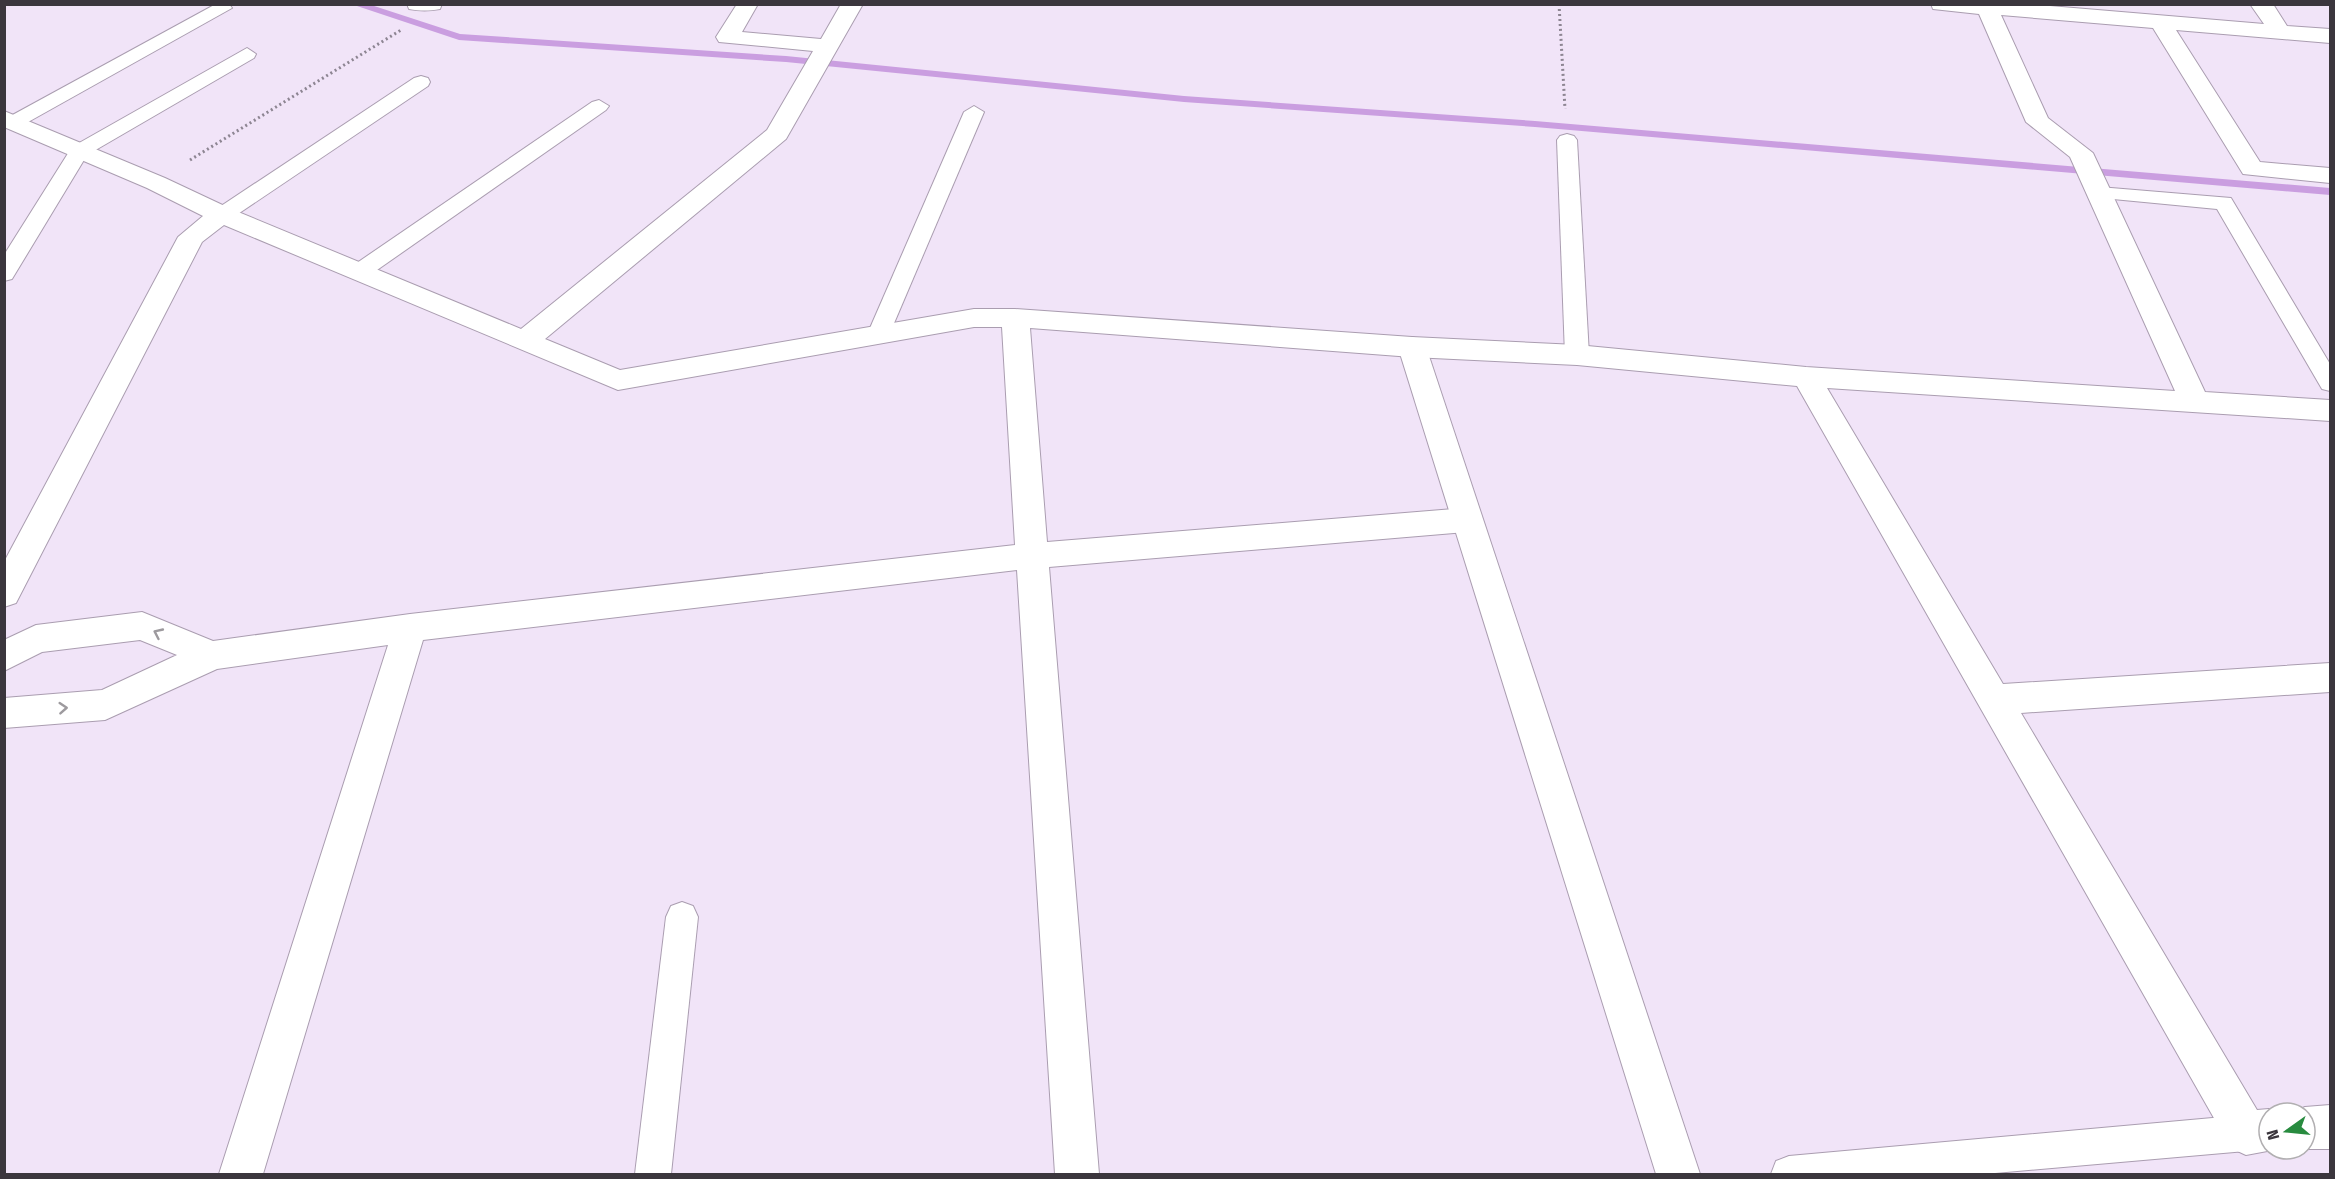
<svg xmlns="http://www.w3.org/2000/svg" width="2335" height="1179" viewBox="0 0 2335 1179" font-family="'Fira Sans Condensed',sans-serif">
<style>
.lines{fill:none;stroke-linecap:round;stroke-linejoin:round}
.stream{fill:#ca9ee0;fill-rule:evenodd}
.lane-casing{stroke:#aa9db0;stroke-width:2}
.street-casing{stroke:#aa9db0;stroke-width:2}
.secondary-casing{stroke:#aa9db0;stroke-width:2}
.path{stroke:#8d8592;stroke-width:3;stroke-dasharray:2 3;stroke-linecap:butt}
.lane{fill:#fff;fill-rule:evenodd}
.street{fill:#fff;fill-rule:evenodd}
.secondary{fill:#fff;fill-rule:evenodd}
.oneway{stroke:#9d9a9e}
</style>
<rect width="100%" height="100%" fill="#f1e4f8"/>
<g class="lines">
<!-- stream -->
<polygon class="stream" points="351,4 368,4 460,34 786,56 1184,96 1535,121 2330,188 2330,195 1535,127 1184,102 786,62 459,40"/>
<defs>
<g id="lane">
<polygon points="216,4 229,4 232,8 21,126 14,128 4,122 7,118"/>
<polygon points="247,48 256,54 254,58 87,155 12,279 4,281 4,255 72,147"/>
<polygon points="421,76 428,78 430,82 428,86 229,220 215,220 211,215 215,210 414,78"/>
<polygon points="599,100 609,106 606,110 367,277 351,277 348,272 351,267 592,102"/>
<polygon points="974,106 984,112 889,335 886,341 878,343 870,341 867,335 964,112"/>
<polygon points="1567,134 1574,136 1577,140 1589,355 1585,361 1577,363 1569,361 1565,355 1557,140 1560,136"/>
<polygon points="2099,187 2231,198 2330,364 2330,391 2322,389 2217,209 2092,197 2089,193 2092,189"/>
<polygon points="682,902 693,906 698,917 671,1174 635,1174 666,917 671,906"/>
<polygon points="2246,1115 2259,1120 2264,1133 2259,1146 2246,1151 1984,1174 1771,1174 1776,1161 1789,1156"/>
</g>
<g id="street">
<path d="M407 4H442L440 9C429 11 420 11 409 9Z"/>
<polygon points="737,4 758,4 742,32 821,39 841,4 863,4 786,139 545,339 620,370 974,309 1015,309 1412,337 1577,345 1806,367 2175,391 2070,157 2026,122 1979,14 1933,9 1931,4 2026,4 2264,24 2250,4 2273,4 2287,26 2330,29 2330,43 2176,30 2260,162 2330,168 2330,183 2243,174 2153,28 2001,15 2048,118 2093,153 2205,392 2330,400 2330,421 1827,388 2003,684 2330,663 2330,692 2021,713 2257,1110 2269,1109 2278,1113 2269,1113 2269,1149 2278,1149 2246,1155 2231,1148 1797,386 1577,365 1412,357 1030,328 1047,542 1466,508 1477,511 1482,520 1477,529 1466,532 1049,567 1099,1174 1055,1174 1017,570 423,640 263,1174 219,1174 388,645 217,669 105,720 4,728 4,698 102,690 177,655 140,640 42,652 4,671 4,640 36,625 142,612 213,641 410,614 1015,545 1002,327 974,327 618,390 224,225 202,242 16,603 4,607 4,562 178,237 203,216 147,188 4,127 4,111 165,178 231,209 521,329 767,130 813,51 719,42 716,37"/>
<polygon points="2330,1105 2330,1149 2301,1149 2305,1149 2305,1113 2291,1113 2305,1107"/>
</g>
<polygon id="secondary" points="1412,337 1422,340 1426,347 1700,1174 1656,1174 1398,347 1402,340"/>
</defs>
<!-- lane casing -->
<use href="#lane" class="lane-casing"/>
<!-- street casing -->
<use href="#street" class="street-casing"/>
<!-- secondary casing -->
<use href="#secondary" class="secondary-casing"/>
<!-- path -->
<g class="path">
<polyline points="1559,4 1565,109"/>
<polyline points="190,160 401,30"/>
</g>
<!-- lane -->
<use href="#lane" class="lane"/>
<!-- street -->
<use href="#street" class="street"/>
<!-- secondary -->
<use href="#secondary" class="secondary"/>
</g>
<!-- one-way arrows -->
<defs><path id="oneway-chevron" d="M-2-3.5L2.5 0L-2 3.5" fill="none" stroke-width="1.6" stroke-linecap="round" stroke-linejoin="round" transform="scale(1.5)"/></defs>
<g class="oneway">
<use href="#oneway-chevron" transform="translate(158 633) rotate(-155)"/>
<use href="#oneway-chevron" transform="translate(63 708) rotate(-4)"/>
</g>
<!-- border -->
<rect width="2335" height="1179" fill="none" stroke="#3b363d" stroke-width="12"/>
<!-- north arrow -->
<g transform="translate(2287 1131) rotate(255)"><circle r="28" fill="#ffffff" stroke="#b1afb1" stroke-width="1.5"/>
<path d="M0-4.5L10 22L0 15L-10 22Z" fill="#288b3f"/>
<text y="-9" font-size="16" font-weight="bold" text-anchor="middle" fill="#3b363d">N</text>
</g>
</svg>
